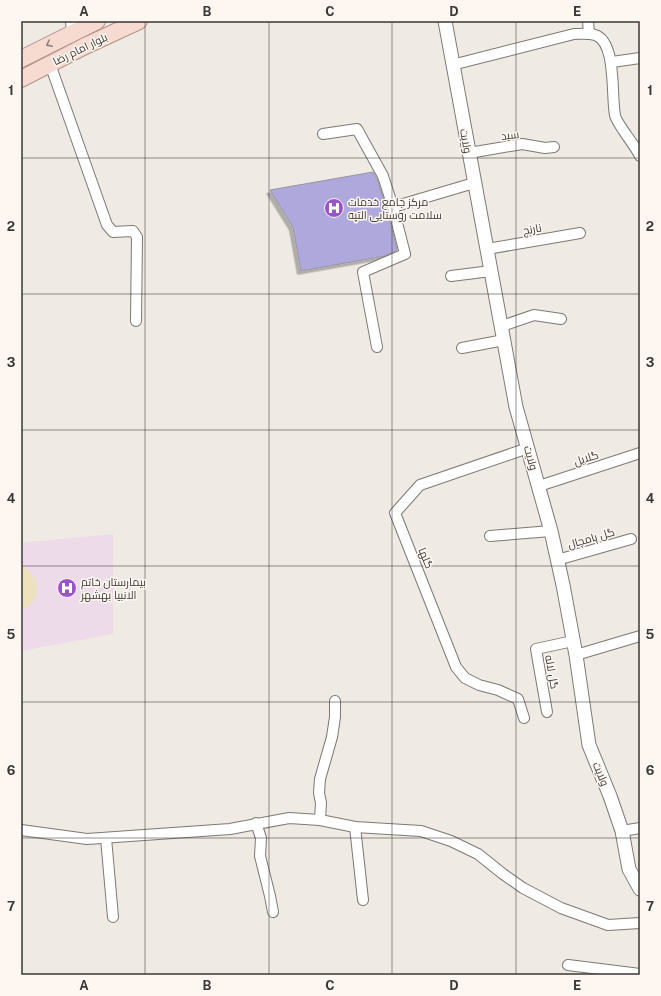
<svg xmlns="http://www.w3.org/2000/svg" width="661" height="996" viewBox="0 0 661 996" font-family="'Public Sans',Cairo,sans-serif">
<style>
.medical{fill:#eedbea}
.sand{fill:#ece2bd}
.building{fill:#aea8dd;stroke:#96969d;filter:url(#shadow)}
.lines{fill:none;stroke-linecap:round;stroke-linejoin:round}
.minor-casing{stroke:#7e7873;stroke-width:12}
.tertiary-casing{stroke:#7e7873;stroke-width:15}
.primary-casing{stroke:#b19285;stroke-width:18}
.minor{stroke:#fff;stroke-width:10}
.tertiary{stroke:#fff;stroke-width:13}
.primary{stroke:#f7dbd0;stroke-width:16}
.oneway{stroke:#8f817b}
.grid{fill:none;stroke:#3a3835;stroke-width:1;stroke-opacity:0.55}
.labels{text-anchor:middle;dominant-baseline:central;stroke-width:3;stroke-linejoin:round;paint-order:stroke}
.street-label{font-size:11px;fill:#3a3835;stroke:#fef7f1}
.poi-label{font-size:11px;fill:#3a3835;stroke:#fef7f1;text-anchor:start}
.neatline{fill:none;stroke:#3a3835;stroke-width:1.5}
.grid-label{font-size:13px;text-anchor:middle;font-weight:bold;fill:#3a3835}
</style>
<defs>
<filter id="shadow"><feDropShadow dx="-3.5" dy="3.5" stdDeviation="0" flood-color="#0004"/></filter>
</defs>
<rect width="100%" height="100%" fill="#f0eae4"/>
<!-- medical -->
<polygon class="medical" points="113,534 113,634 21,651 21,543"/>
<!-- sand -->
<path class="sand" d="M21 566C35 572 43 590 32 603 29 606 24 608 21 610Z"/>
<!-- building -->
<polygon class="building" points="373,172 377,179 387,209 397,250 385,256 301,271 293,227 270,190"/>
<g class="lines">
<defs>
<g id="minor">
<polyline points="71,21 72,33"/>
<polyline points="588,21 589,34"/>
<polyline points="612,62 640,58"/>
<polyline points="50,64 107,225 113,232 133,231 137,237 136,321"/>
<path d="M452 65 574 34C581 34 588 33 595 35 617 42 611 96 615 115 616 123 635 145 640 156"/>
<polyline points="323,134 357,129 383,176 393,207"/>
<polyline points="469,153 522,144 545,148 554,147"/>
<polyline points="487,249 580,233"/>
<polyline points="451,276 491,271"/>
<polyline points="502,326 534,315 561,319"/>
<polyline points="377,347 363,272 405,254 393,207 474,183"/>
<polyline points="462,348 504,340"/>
<polyline points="539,486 640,453"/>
<polyline points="490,536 551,531"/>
<polyline points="557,560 631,539"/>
<polyline points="576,655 640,636"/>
<polyline points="547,712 536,649 573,641"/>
<polyline points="524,718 518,699 498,690 479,685 465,678 456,667 395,513 420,485 528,448"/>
<polyline points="320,820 321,803 319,793 320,779 332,737 335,717 335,701"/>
<polyline points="256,823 261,838 260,856 270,896 273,912"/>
<polyline points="355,827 363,900"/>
<polyline points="21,830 87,839 230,829 289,818 320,820 355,827 421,831 451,841 478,854 503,874 523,888 561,908 608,925 640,923"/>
<polyline points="622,831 640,828"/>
<polyline points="106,838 113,917"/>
<polyline points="568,965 640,974"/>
</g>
<polyline id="tertiary" points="445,21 516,407 551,531 563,585 576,655 589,745 610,796 622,831 629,869 640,889"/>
<g id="primary">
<polyline points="21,59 97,21"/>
<polyline points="21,79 83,47 139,21"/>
</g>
</defs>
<!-- minor casing -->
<use href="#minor" class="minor-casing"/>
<!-- tertiary casing -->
<use href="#tertiary" class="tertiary-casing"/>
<!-- primary casing -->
<use href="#primary" class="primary-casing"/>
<!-- minor -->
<use href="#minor" class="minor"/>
<!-- tertiary -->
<use href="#tertiary" class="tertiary"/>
<!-- primary -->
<use href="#primary" class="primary"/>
</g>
<!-- one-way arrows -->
<defs><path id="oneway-chevron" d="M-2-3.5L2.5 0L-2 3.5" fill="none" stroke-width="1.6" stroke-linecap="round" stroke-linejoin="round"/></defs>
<use class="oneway" href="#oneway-chevron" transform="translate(49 44) rotate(153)"/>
<!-- grid -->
<path class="grid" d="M145 21V975M269 21V975M392 21V975M516 21V975M21 158H640M21 294H640M21 430H640M21 566H640M21 702H640M21 838H640"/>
<!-- icons -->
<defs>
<symbol id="hospital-disc" viewBox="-11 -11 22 22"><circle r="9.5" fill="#9954c9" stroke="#fef7f1"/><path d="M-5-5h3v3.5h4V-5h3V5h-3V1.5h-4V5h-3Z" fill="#fff"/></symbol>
</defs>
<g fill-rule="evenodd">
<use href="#hospital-disc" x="323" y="197" width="22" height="22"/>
<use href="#hospital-disc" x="56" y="577" width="22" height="22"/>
</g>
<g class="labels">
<!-- street labels -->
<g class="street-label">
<text transform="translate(80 49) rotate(-26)">بلوار امام رضا</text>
<text transform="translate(510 135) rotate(-7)">سید</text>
<text transform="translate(466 141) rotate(80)">ولایت</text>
<text transform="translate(532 229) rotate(-10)">نارنج</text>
<text transform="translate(531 458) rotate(74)">ولایت</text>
<text transform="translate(586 458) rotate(-18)">گلایل</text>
<text transform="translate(591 538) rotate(-16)">گل پامچال</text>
<text transform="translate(426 558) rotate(68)">گلها</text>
<text transform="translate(552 672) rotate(80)">گل لاله</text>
<text transform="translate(601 774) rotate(67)">ولایت</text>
</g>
<!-- poi labels -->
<g class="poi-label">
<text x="348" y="202">مرکز جامع خدمات<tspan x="348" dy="13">سلامت روستایی التپه</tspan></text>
<text x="81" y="582">بیمارستان خاتم<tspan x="81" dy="13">الانبیا بهشهر</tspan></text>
</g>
</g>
<!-- border -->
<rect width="661" height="996" fill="none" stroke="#fef7f1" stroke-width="44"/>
<rect x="22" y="22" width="617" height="952" class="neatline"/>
<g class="grid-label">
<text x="84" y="16">A</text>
<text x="207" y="16">B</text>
<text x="330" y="16">C</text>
<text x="454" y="16">D</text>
<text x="577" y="16">E</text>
<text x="11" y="95">1</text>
<text x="650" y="95">1</text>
<text x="11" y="231">2</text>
<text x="650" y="231">2</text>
<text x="11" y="367">3</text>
<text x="650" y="367">3</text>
<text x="11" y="503">4</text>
<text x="650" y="503">4</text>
<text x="11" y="639">5</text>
<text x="650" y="639">5</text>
<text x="11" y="775">6</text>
<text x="650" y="775">6</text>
<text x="11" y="911">7</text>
<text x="650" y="911">7</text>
<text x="84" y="990">A</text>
<text x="207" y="990">B</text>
<text x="330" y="990">C</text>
<text x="454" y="990">D</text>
<text x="577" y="990">E</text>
</g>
</svg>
